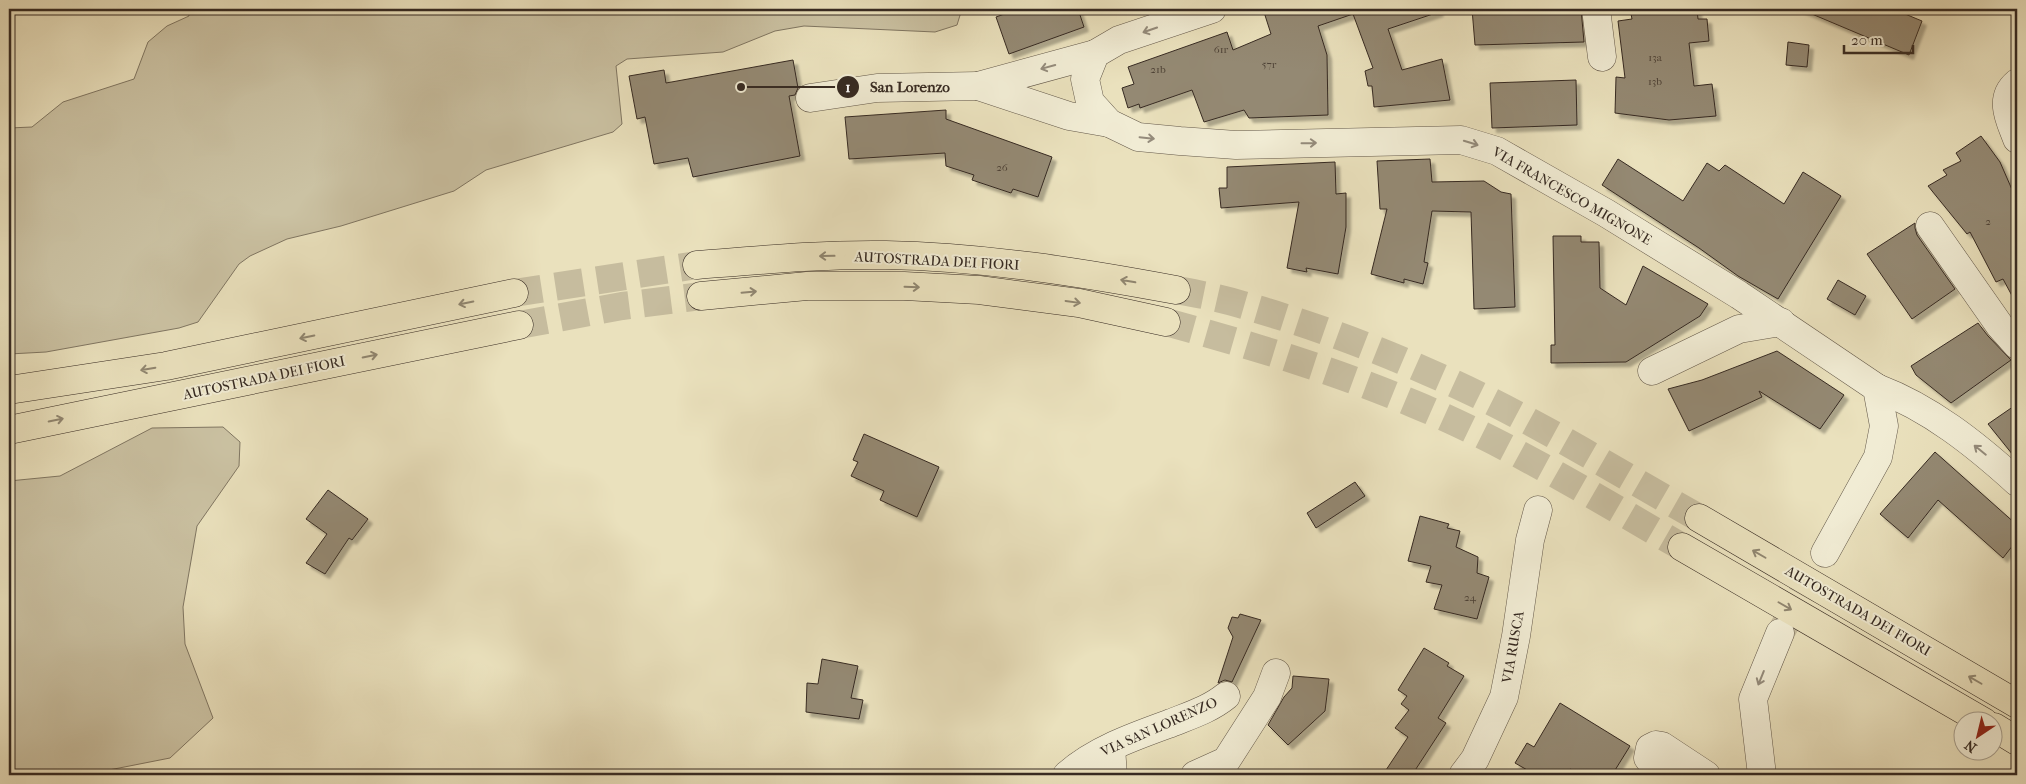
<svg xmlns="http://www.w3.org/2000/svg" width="2026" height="784" viewBox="0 0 2026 784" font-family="'IM FELL French Canon',serif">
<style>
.green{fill:#cbc2a3;stroke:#807662}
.building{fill:#948973;stroke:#362a22;filter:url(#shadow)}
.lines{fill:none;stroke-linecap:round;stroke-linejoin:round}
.minor-tunnel{stroke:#c6bc9e;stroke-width:28;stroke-dasharray:28 14;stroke-linecap:butt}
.highway-tunnel{stroke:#c6bc9e;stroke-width:28;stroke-dasharray:28 14;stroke-linecap:butt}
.minor-casing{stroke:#635849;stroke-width:29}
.highway-casing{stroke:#362a22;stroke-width:29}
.minor{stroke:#f1ecd4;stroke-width:28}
.highway{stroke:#eae1bd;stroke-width:28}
.oneway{stroke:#948b7b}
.oneway2{stroke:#908670}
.labels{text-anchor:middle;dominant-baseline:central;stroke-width:4;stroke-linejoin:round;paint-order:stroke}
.number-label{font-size:11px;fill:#4e4236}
.street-label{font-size:14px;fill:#362a22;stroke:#f1ecd4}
.leader{fill:none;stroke:#362a22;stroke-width:2}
.callout-dot{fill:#362a22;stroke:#f1ecd4;stroke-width:2}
.mark-label{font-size:15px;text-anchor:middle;font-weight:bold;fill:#fff}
.callout-label{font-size:15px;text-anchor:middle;font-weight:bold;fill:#362a22;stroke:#f1ecd4;stroke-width:4;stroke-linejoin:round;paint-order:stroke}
</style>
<defs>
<filter id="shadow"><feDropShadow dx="4.5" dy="4.5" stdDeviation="1" flood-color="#0004"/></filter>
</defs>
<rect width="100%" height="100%" fill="#eae1bd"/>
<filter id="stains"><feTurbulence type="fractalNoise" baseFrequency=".004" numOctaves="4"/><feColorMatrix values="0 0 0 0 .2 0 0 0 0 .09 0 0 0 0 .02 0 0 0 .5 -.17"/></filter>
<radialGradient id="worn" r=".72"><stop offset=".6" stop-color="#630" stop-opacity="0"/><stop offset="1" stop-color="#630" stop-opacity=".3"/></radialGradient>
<!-- green -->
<g class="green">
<polygon points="188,9 959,9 961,12 957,25 935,32 804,26 775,31 723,52 627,59 616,66 622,124 613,132 486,170 454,191 341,226 287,239 250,256 239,264 198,322 179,328 46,352 9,354 9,128 32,127 63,102 134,79 148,42 167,26 189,16"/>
<polygon points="223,427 240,442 239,466 197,526 183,607 185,644 213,718 170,758 104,771 101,775 9,775 9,481 60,476 152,428"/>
</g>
<!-- building -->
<g class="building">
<polygon points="1018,9 1078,9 1084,27 1009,54 996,17"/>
<polygon points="1263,9 1438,9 1439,12 1388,29 1402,70 1442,59 1450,100 1374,107 1372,86 1368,86 1365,71 1373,68 1353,14 1318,26 1327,55 1328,115 1249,118 1244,110 1204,122 1192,90 1140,108 1139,104 1128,108 1122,88 1134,84 1128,67 1227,32 1233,50 1271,34"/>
<polygon points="1472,9 1581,9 1584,42 1475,45"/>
<polygon points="1679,9 1697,9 1698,19 1707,19 1709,41 1689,43 1694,86 1712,84 1716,116 1669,120 1615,113 1616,77 1625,78 1618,21 1632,19 1631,14"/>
<polygon points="1800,9 1893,9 1922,21 1909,55"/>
<polygon points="1788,42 1809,45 1807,67 1786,65"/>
<polygon points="793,60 798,88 795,95 789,96 800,156 693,177 688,158 654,164 645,117 637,119 629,76 664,70 666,83"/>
<polygon points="1576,80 1577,125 1492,128 1490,83"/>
<polygon points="946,110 946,119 1052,157 1038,197 1013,189 1011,193 972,180 974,175 946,166 945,153 849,159 845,117"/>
<polygon points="1981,136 2000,162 2017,201 2017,305 2003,279 1996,282 1970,232 1967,234 1928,186 1947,175 1943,170 1961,161 1956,153"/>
<polygon points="1430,159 1432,182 1484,181 1501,192 1511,194 1515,307 1474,309 1471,212 1432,211 1424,262 1428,263 1423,284 1404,279 1404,283 1371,274 1387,209 1380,209 1377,161"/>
<polygon points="1618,159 1683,201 1707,163 1719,171 1725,165 1784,204 1803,172 1841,196 1778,299 1738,276 1699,248 1602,185"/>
<polygon points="1335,162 1336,194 1346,193 1346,227 1338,274 1306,268 1307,272 1287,268 1299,202 1221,208 1219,188 1227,188 1227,167"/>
<polygon points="1915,223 1915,228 1917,235 1955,289 1912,319 1867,254"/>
<polygon points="1553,236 1581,236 1581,242 1599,242 1600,288 1626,305 1643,266 1708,304 1700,316 1626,362 1551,363 1551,345 1555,345"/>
<polygon points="1838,280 1866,296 1855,315 1827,299"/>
<polygon points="1978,323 1988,336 2011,360 1951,403 1916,375 1911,366"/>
<polygon points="1777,351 1844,395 1820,429 1759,391 1762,397 1689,431 1668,389 1702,380"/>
<polygon points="2017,404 2017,460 1988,424"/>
<polygon points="864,434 939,467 917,517 880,500 884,491 851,476 858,462 853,460"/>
<polygon points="1935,452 2017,525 2017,540 2003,558 1938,500 1908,538 1880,514"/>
<polygon points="1355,482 1365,496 1316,528 1307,513"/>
<polygon points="328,490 368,519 352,540 349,538 325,574 306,563 327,534 306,519"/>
<polygon points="1420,516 1449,524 1447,528 1460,531 1456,547 1478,557 1477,573 1489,577 1477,619 1434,609 1442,585 1426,582 1431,566 1408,561"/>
<polygon points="1240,614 1261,620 1232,682 1225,680 1218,683 1233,637 1228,628 1232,617 1238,618"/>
<polygon points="1424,648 1449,663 1447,666 1464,676 1438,718 1446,723 1412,775 1397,775 1386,770 1408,737 1395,728 1409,710 1401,704 1407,696 1398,690"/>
<polygon points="822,659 858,666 851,698 863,700 859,719 806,712 807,683 818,684"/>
<polygon points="1293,676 1329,679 1325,711 1288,745 1268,725 1284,697 1292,688"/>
<polygon points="1560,703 1630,746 1612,775 1581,775 1570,769 1567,775 1536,775 1515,763 1527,743 1534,747"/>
</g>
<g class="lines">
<!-- minor-tunnel -->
<polyline class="minor-tunnel" points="1781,632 1825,553"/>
<!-- highway-tunnel -->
<g class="highway-tunnel">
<path d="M1176 290C1198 294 1221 298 1243 305 1306 323 1368 345 1428 372 1522 412 1610 468 1699 518"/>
<polyline points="514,293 697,265"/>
<path d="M1166 322C1250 345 1334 370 1414 404 1508 443 1595 497 1682 547"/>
<polyline points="519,325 622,306 701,296"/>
</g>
<defs>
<g id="minor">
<polyline points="1212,9 1119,40 1095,54 1085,79 1090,102 1109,123 1138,137 1180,141 1236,145 1461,140 1497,151 1606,213 1739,295 1877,388 1884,426 1878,457 1825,553"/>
<polyline points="1596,9 1602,57"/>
<polyline points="1095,54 978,86 1069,116 1109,123"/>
<path d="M2017 83C1998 99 2010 120 2017 139"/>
<polyline points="810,98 877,88 978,86"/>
<polyline points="1930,226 2000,326 2017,345"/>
<polyline points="1652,371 1739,329 1781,322"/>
<path d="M1877 388C1930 408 1975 444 2017 482"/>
<polyline points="1111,748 1113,775"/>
<path d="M1067 775C1095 750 1135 736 1171 723 1191 715 1210 709 1226 696"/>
<polyline points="1195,775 1226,761 1267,697 1276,673"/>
<polyline points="1463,775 1475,759 1504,697 1516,636 1530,540 1538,510"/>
<polyline points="1661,775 1648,758 1650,748 1656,745 1662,746 1706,775"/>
<polyline points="1762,775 1753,699 1780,633"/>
</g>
<g id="highway">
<path d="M697 265C760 260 823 254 886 255 984 257 1080 272 1176 290"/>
<polyline points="701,296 807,286 904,286 979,290 1079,303 1166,322"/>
<polyline points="9,390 166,366 514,293"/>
<polyline points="9,430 519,325"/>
<polyline points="1699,518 2017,704"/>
<polyline points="1682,547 1984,722"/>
<polyline points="1994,727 2017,741"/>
</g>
</defs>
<!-- minor casing -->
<use href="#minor" class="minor-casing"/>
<!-- highway casing -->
<use href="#highway" class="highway-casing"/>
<!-- minor -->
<use href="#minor" class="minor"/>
<!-- highway -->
<use href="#highway" class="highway"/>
</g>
<!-- one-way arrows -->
<defs><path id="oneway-shaft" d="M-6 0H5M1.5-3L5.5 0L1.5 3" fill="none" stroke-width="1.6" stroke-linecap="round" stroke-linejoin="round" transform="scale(1.25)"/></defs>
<g class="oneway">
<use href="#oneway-shaft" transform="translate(1150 30) rotate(161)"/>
<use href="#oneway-shaft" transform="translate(1048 67) rotate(165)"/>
<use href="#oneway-shaft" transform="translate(1147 138) rotate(6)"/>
<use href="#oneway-shaft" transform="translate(1309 143) rotate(-1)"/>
<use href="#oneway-shaft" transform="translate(1471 143) rotate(17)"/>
<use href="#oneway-shaft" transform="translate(1980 450) rotate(-141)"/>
<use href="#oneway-shaft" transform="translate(1761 678) rotate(112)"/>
</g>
<g class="oneway2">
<use href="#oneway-shaft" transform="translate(827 256) rotate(179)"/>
<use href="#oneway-shaft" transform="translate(1128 281) rotate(-170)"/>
<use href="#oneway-shaft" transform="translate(912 287) rotate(2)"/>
<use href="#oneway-shaft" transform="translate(749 292) rotate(-5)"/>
<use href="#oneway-shaft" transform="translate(1073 302) rotate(8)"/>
<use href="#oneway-shaft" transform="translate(466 303) rotate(168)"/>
<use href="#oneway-shaft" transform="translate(307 337) rotate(168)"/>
<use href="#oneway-shaft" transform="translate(370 356) rotate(-12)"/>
<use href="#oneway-shaft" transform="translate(148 369) rotate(170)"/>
<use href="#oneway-shaft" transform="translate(56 420) rotate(-12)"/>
<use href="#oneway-shaft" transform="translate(1759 554) rotate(-150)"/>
<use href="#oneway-shaft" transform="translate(1785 606) rotate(30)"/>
<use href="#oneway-shaft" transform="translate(1975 680) rotate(-150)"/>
</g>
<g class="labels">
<!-- number labels -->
<g class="number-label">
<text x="1221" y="49">61r</text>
<text x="1655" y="57">13a</text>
<text x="1269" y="64">57r</text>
<text x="1158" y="69">21b</text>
<text x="1655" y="81">13b</text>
<text x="1002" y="167">26</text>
<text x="1988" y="221">2</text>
<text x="1470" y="597">24</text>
</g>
<!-- street labels -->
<g class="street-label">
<text transform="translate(1572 196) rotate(30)">VIA FRANCESCO MIGNONE</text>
<text transform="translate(937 261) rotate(3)">AUTOSTRADA DEI FIORI</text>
<text transform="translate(264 378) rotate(-12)">AUTOSTRADA DEI FIORI</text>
<text transform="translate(1858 611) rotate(30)">AUTOSTRADA DEI FIORI</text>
<text transform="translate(1513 647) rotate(-80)">VIA RUSCA</text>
<text transform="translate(1159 727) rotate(-24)">VIA SAN LORENZO</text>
</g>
</g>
<!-- callouts -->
<path class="leader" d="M741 87L848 87"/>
<g class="callout-dot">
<circle cx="741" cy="87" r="5"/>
<circle cx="848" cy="87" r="12"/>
</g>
<g class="mark-label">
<text x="848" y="92">1</text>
</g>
<g class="callout-label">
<text x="910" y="92">San Lorenzo</text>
</g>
<!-- margin -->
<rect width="2026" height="784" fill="none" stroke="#eae1bd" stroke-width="30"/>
<rect x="10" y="10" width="2006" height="764" fill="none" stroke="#362a22" stroke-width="2.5"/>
<rect x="15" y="15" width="1996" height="754" fill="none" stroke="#362a22"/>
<!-- north arrow -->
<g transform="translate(1978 736) rotate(215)"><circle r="24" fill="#f1ecd4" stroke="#a69e8d"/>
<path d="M0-4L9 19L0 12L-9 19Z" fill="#8f2418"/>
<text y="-8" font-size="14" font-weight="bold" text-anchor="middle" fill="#362a22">N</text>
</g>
<!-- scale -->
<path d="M1844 45v8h69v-8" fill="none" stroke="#362a22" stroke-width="2.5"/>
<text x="1851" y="45" font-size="15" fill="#362a22" stroke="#f1ecd4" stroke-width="4" paint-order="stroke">20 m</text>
<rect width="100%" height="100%" filter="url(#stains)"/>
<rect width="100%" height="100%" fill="url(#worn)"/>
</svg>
